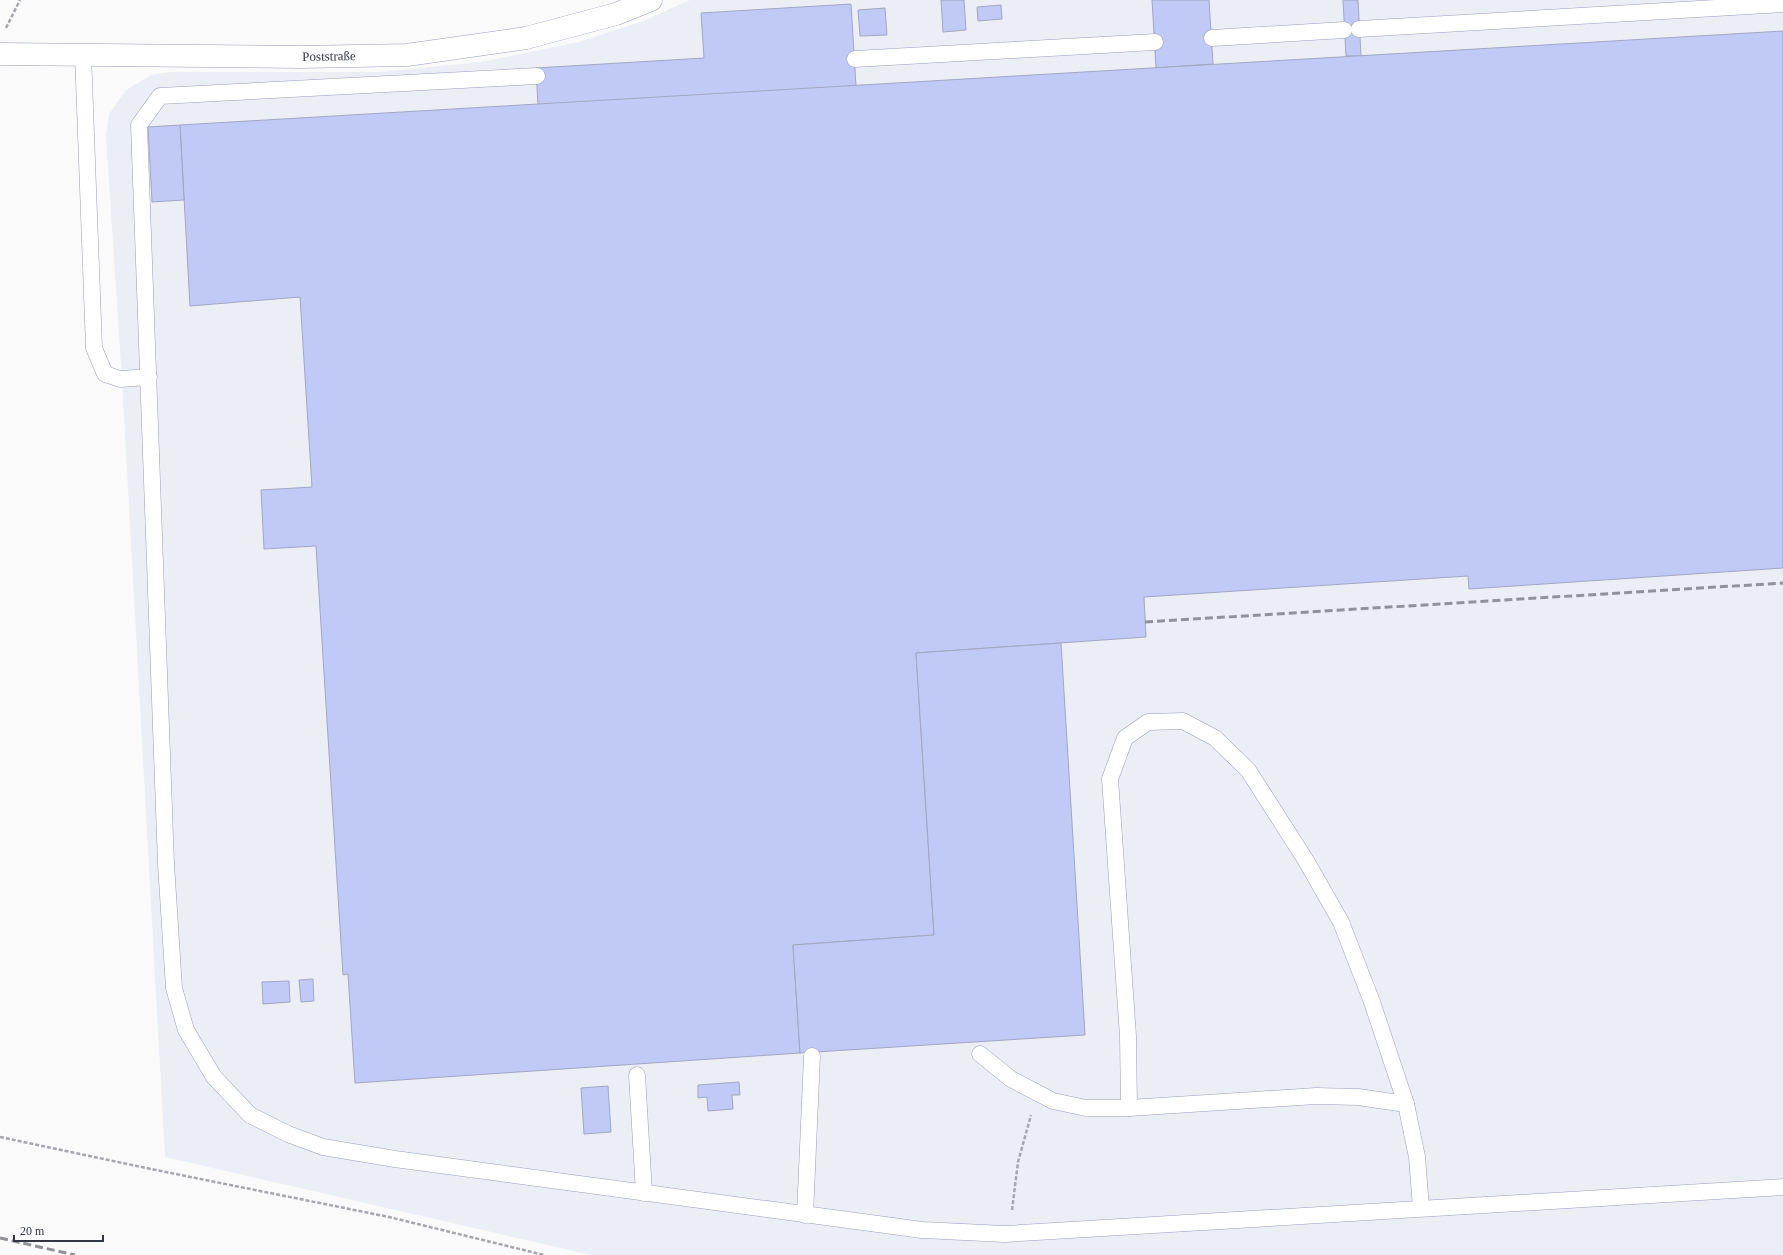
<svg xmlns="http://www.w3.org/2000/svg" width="1783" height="1255" viewBox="0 0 1783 1255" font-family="'Times New Roman',serif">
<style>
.built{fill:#eceef6}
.building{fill:#c1caf6;stroke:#a1a6c3}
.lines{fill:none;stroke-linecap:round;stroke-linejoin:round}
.service-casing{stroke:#979db9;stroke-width:17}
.minor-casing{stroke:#979db9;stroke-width:23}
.path{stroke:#a6a7ac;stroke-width:2.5;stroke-dasharray:4 2;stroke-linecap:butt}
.service{stroke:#fff;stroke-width:16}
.minor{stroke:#fff;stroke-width:22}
.rail{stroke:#909298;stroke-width:3;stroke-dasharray:8 4;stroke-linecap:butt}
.labels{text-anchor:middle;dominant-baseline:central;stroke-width:4;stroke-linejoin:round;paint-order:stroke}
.street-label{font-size:13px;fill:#333641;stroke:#fafafa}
</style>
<rect width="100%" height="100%" fill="#fafafa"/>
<!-- built -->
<polygon class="built" points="690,0 1783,0 1783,1255 591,1255 165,1157 122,380 106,135 109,114 126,90 151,75 170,72 379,72 481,62 579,42 643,21"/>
<!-- building -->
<g class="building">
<polygon points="941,0 964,0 966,30 943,32"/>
<polygon points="1152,0 1209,0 1213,64 1156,68"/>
<polygon points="1343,0 1358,0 1361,56 1346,56"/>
<polygon points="851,4 856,86 538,105 536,68 704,58 701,13"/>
<polygon points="1001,5 1002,19 978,21 977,7"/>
<polygon points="885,8 887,35 860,36 858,10"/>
<polygon points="1783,31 1783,568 1469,589 1468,576 1144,597 1146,637 916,653 934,935 793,945 800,1053 355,1083 348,974 343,975 316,546 264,549 261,490 312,487 300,297 190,306 180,125"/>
<polygon points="180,125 184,200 152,202 148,127"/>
<polygon points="1061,643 1085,1035 800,1053 793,945 934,935 916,653"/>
<polygon points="313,979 314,1001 301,1002 299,980"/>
<polygon points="289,981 290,1002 263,1004 262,982"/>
<polygon points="739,1082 740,1095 732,1095 733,1109 708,1111 707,1097 698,1098 698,1085"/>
<polygon points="608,1086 611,1132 584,1134 581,1088"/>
</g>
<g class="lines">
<defs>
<g id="service">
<polyline points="1359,29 1783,4"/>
<polyline points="1212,38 1344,30"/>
<polyline points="83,54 94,348 105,374 120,379 149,377"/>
<polyline points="855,59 1155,42"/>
<polyline points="537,76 160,96 139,125 166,864 174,988 186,1030 214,1077 250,1115 288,1134 323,1147 395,1159 922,1230 1005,1234 1783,1187"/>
<polyline points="980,1054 1011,1079 1053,1101 1086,1108 1129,1108 1316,1096 1358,1097 1406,1104 1417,1157 1421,1208"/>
<polyline points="637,1075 644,1193"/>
<polyline points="1129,1108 1128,1036 1110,779 1125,738 1148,722 1183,721 1215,738 1248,770 1305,859 1341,922 1372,1002 1406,1104"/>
<polyline points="805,1215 812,1056"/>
</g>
<polyline id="minor" points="0,54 301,57 407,55 526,38 616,14 651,0"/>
</defs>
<!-- service casing -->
<use href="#service" class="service-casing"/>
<!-- minor casing -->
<use href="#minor" class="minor-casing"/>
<!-- path -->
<g class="path">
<polyline points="6,28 20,0"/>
<polyline points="0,1137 151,1169 389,1217 544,1255"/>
<polyline points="1012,1210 1018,1162 1031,1115"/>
</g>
<!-- service -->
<use href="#service" class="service"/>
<!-- minor -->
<use href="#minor" class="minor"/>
<!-- rail -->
<g class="rail">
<polyline points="1145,622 1783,583"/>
<polyline points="0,1238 75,1255"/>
</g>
</g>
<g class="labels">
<!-- street labels -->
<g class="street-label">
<text transform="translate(329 56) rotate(-1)">Poststraße</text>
</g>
</g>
<!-- scale -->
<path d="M14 1235v6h89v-6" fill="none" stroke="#333641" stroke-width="2"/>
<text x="20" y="1235" font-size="12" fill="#333641" stroke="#fafafa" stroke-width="3" paint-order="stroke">20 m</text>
</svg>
